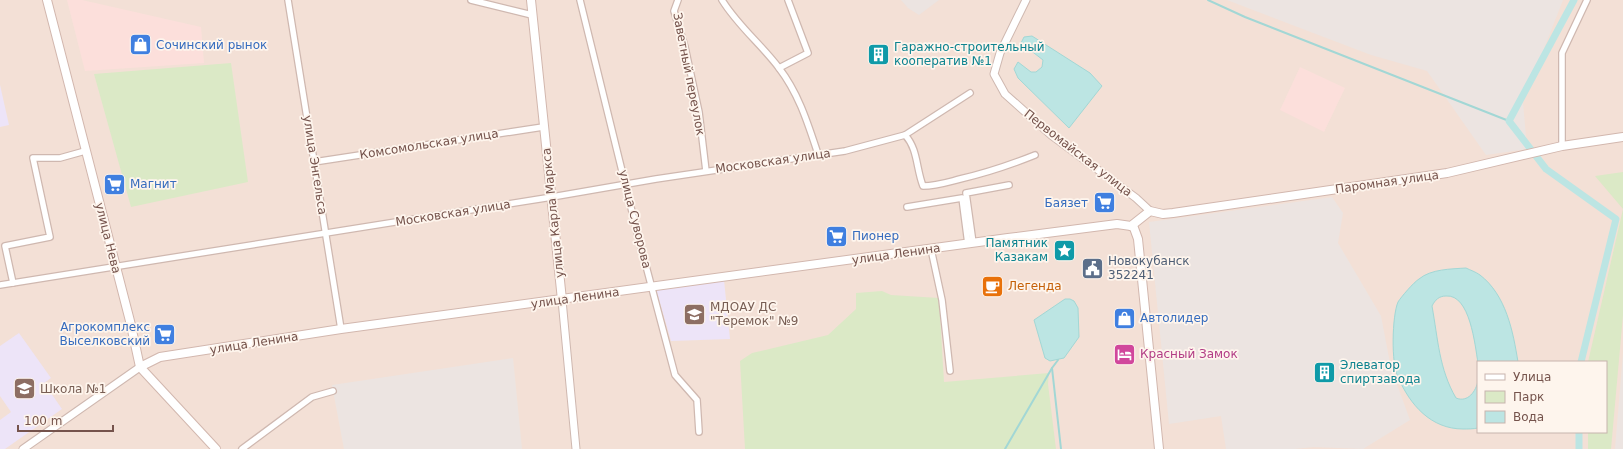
<svg xmlns="http://www.w3.org/2000/svg" width="1623" height="449" viewBox="0 0 1623 449" font-family="'DejaVu Sans',sans-serif">
<style>
.residential{fill:#f3e0d6;fill-rule:evenodd}
.commercial{fill:#fcdfdb}
.industrial{fill:#ece4e1}
.education{fill:#ede4f8}
.green{fill:#dbe9c6}
.water{fill:#bce5e3;stroke:#a2d7d5}
.lines{fill:none;stroke-linecap:round;stroke-linejoin:round}
.stream{stroke:#a2d7d5;stroke-width:2}
.canal{stroke:#bce5e3;stroke-width:7}
.minor-casing{stroke:#cfb8b0;stroke-width:8}
.tertiary-casing{stroke:#cfb8b0;stroke-width:9}
.secondary-casing{stroke:#d2b7ae;stroke-width:10}
.minor{stroke:#fff;stroke-width:5.5}
.tertiary{stroke:#fff;stroke-width:7}
.secondary{stroke:#fff;stroke-width:8}
.labels{text-anchor:middle;dominant-baseline:central;stroke-width:3.5;stroke-linejoin:round;paint-order:stroke}
.shop-label{font-size:12px;fill:#366cbe;stroke:#fef5ed;text-anchor:start}
.culture-label{font-size:12px;fill:#0d838f;stroke:#fef5ed;text-anchor:start}
.street-label{font-size:12px;fill:#75534c;stroke:#fef5ed}
.service-label{font-size:12px;fill:#4e5e75;stroke:#fef5ed;text-anchor:start}
.food-label{font-size:12px;fill:#c56008;stroke:#fef5ed;text-anchor:start}
.education-label{font-size:12px;fill:#785e54;stroke:#fef5ed;text-anchor:start}
.hotel-label{font-size:12px;fill:#b23c85;stroke:#fef5ed;text-anchor:start}
</style>
<rect width="100%" height="100%" fill="#fcf0e7"/>
<!-- residential -->
<path class="residential" d="M0 0H1623V449H0ZM1478 362H1606V432H1478Z"/>
<!-- commercial -->
<g class="commercial">
<polygon points="67,0 82,0 201,27 204,63 85,71"/>
<polygon points="1300,67 1345,88 1324,132 1280,110"/>
</g>
<!-- industrial -->
<g class="industrial">
<polygon points="901,0 939,0 919,15 908,8"/>
<polygon points="1227,0 1563,0 1523,102 1527,149 1486,155 1427,71 1371,55"/>
<polygon points="1332,197 1343,213 1338,243 1381,316 1391,368 1410,420 1363,449 1314,447 1294,449 1226,449 1221,416 1169,424 1149,222"/>
<polygon points="1623,353 1623,449 1615,449"/>
<polygon points="513,358 522,449 344,449 332,385"/>
</g>
<!-- education -->
<g class="education">
<polygon points="0,85 9,125 0,127"/>
<polygon points="724,280 730,339 671,341 656,289"/>
<polygon points="19,333 51,378 44,383 62,409 5,449 0,449 0,420 11,412 0,396 0,346"/>
</g>
<!-- green -->
<g class="green">
<polygon points="231,63 248,182 131,207 94,74"/>
<polygon points="1623,172 1623,315 1611,449 1588,449 1588,432 1606,432 1606,362 1588,362 1623,209 1595,176"/>
<polygon points="882,291 891,295 939,298 944,382 1049,373 1048,384 1056,449 745,449 740,361 752,353 828,335 856,309 856,293"/>
</g>
<!-- water -->
<g class="water">
<polygon points="1032,36 1090,73 1102,86 1069,128 1018,78 1014,69 1018,62 1031,72 1036,72 1042,67 1043,60 1021,43 1024,37"/>
<path d="M1466 268C1470 270 1476 272 1480 275 1506 295 1513 331 1518 362L1478 363C1475 345 1470 294 1446 296 1439 296 1435 300 1432 306 1438 339 1439 369 1456 398 1468 403 1476 391 1478 381V428C1473 429 1468 429 1463 429 1431 429 1410 405 1398 377 1391 364 1392 316 1398 302 1401 297 1414 282 1419 279 1431 269 1451 269 1466 268Z"/>
<polygon points="1065,299 1070,299 1074,301 1078,308 1079,337 1064,358 1050,361 1045,358 1034,320"/>
</g>
<g class="lines">
<!-- stream -->
<g class="stream">
<polyline points="1208,0 1245,17 1509,121"/>
<polyline points="1058,360 1052,368 1061,449"/>
<polyline points="1005,449 1052,368"/>
</g>
<!-- canal -->
<g class="canal">
<polyline points="1574,0 1509,121 1546,169 1616,219 1581,362"/>
<polyline points="1579,432 1579,449"/>
</g>
<defs>
<g id="minor">
<polyline points="288,0 341,329"/>
<polyline points="471,0 532,15"/>
<polyline points="580,0 637,232 675,375 697,400 699,432"/>
<polyline points="678,0 674,11 685,47 699,112 706,171"/>
<path d="M722 0C738 26 761 44 779 68 799 94 808 124 818 154"/>
<polyline points="779,68 808,53 788,0"/>
<polyline points="905,135 970,93"/>
<polyline points="1562,146 1562,53 1587,0"/>
<polyline points="314,162 543,127"/>
<polyline points="907,207 962,198 968,244"/>
<polyline points="973,243 966,193 1009,185"/>
<polyline points="931,249 942,300 950,371"/>
<polyline points="13,283 5,246 50,237 33,158 60,158 85,151"/>
<path d="M0 285 552 197 656 179 845 151 905 135C918 149 916 168 923 186 936 186 948 182 960 179 986 173 1010 165 1035 155"/>
<polyline points="242,449 312,397 333,391"/>
</g>
<g id="tertiary">
<polyline points="1026,0 1000,53 994,74 1005,94 1051,135 1136,198 1150,211"/>
<polyline points="562,300 576,449"/>
<polyline points="23,449 140,367"/>
</g>
<g id="secondary">
<polyline points="47,0 130,321 140,367 216,449"/>
<polyline points="531,0 562,300"/>
<polyline points="1131,226 1134,228 1138,239 1159,449"/>
<polyline points="140,367 160,357 341,329 1008,238 1117,224 1131,226 1150,211 1163,214 1173,213 1447,173 1562,146 1623,137"/>
</g>
</defs>
<!-- minor casing -->
<use href="#minor" class="minor-casing"/>
<!-- tertiary casing -->
<use href="#tertiary" class="tertiary-casing"/>
<!-- secondary casing -->
<use href="#secondary" class="secondary-casing"/>
<!-- minor -->
<use href="#minor" class="minor"/>
<!-- tertiary -->
<use href="#tertiary" class="tertiary"/>
<!-- secondary -->
<use href="#secondary" class="secondary"/>
</g>
<!-- icons -->
<defs>
<symbol id="shop-square" viewBox="-11 -11 22 22"><rect x="-9" y="-9" width="18" height="18" rx="4" fill="#3f7fe0" stroke="#fef5ed"/><path d="M-5-2.5h2.3a2.7 3.5 0 0 1 5.4 0H5L5.5 6h-11ZM-1.5-2.5h3a1.5 2.3 0 0 0-3 0Z" fill="#fff"/></symbol>
<symbol id="building-square" viewBox="-11 -11 22 22"><rect x="-9" y="-9" width="18" height="18" rx="4" fill="#0f9aa8" stroke="#fef5ed"/><path d="M-4-6H4V6H1V3H-1V6H-4ZM-2.5-4.3h1.7v1.8h-1.7ZM.8-4.3h1.7v1.8H.8ZM-2.5-1h1.7V.8h-1.7ZM.8-1h1.7V.8H.8Z" fill="#fff"/></symbol>
<symbol id="supermarket-square" viewBox="-11 -11 22 22"><rect x="-9" y="-9" width="18" height="18" rx="4" fill="#3f7fe0" stroke="#fef5ed"/><path d="M-6-5.5h2.5l.6 2H6L4.5 2H-2.5L-4.4-4H-6ZM-1.5 3.2a1.3 1.3 0 1 0 .1 0ZM3 3.2a1.3 1.3 0 1 0 .1 0Z" fill="#fff"/></symbol>
<symbol id="sight-square" viewBox="-11 -11 22 22"><rect x="-9" y="-9" width="18" height="18" rx="4" fill="#0f9aa8" stroke="#fef5ed"/><path d="M0-6L1.8-2.2L6-1.7L2.9 1.2L3.7 5.4L0 3.3L-3.7 5.4L-2.9 1.2L-6-1.7L-1.8-2.2Z" fill="#fff"/></symbol>
<symbol id="civic-square" viewBox="-11 -11 22 22"><rect x="-9" y="-9" width="18" height="18" rx="4" fill="#5c6f8a" stroke="#fef5ed"/><path d="M-.6-6.5H3V-4.5H.6V-3L4-1V1h2V6H-6V1h2V-1L-.6-3ZM-1.2 2.5V6h2.4V2.5Z" fill="#fff"/></symbol>
<symbol id="cafe-square" viewBox="-11 -11 22 22"><rect x="-9" y="-9" width="18" height="18" rx="4" fill="#e8710a" stroke="#fef5ed"/><path d="M-5.5-4.5H6V0H3Q3 3.5 0 3.5H-2.5Q-5.5 3.5-5.5 0ZM3-3.2v2h1.7v-2ZM-6 4.5H4V6H-6Z" fill="#fff"/></symbol>
<symbol id="school-square" viewBox="-11 -11 22 22"><rect x="-9" y="-9" width="18" height="18" rx="4" fill="#8d6e63" stroke="#fef5ed"/><path d="M0-5L7-2L0 1L-7-2ZM-4 1L0 2.5L4 1V4Q0 6-4 4Z" fill="#fff"/></symbol>
<symbol id="hotel-square" viewBox="-11 -11 22 22"><rect x="-9" y="-9" width="18" height="18" rx="4" fill="#d1479c" stroke="#fef5ed"/><path d="M-6-4.5h1.5V1H6V5H4.5V3h-9V5H-6ZM-4 0a1.8 1.8 0 1 1 3.6 0ZM.5 0V-2.5h3Q6-2.5 6 0Z" fill="#fff"/></symbol>
</defs>
<g fill-rule="evenodd">
<use href="#shop-square" x="128" y="32" width="25" height="25"/>
<use href="#building-square" x="866" y="42" width="25" height="25"/>
<use href="#supermarket-square" x="102" y="172" width="25" height="25"/>
<use href="#supermarket-square" x="1092" y="190" width="25" height="25"/>
<use href="#supermarket-square" x="824" y="224" width="25" height="25"/>
<use href="#sight-square" x="1052" y="238" width="25" height="25"/>
<use href="#civic-square" x="1080" y="256" width="25" height="25"/>
<use href="#cafe-square" x="980" y="274" width="25" height="25"/>
<use href="#school-square" x="682" y="302" width="25" height="25"/>
<use href="#shop-square" x="1112" y="306" width="25" height="25"/>
<use href="#supermarket-square" x="152" y="322" width="25" height="25"/>
<use href="#hotel-square" x="1112" y="342" width="25" height="25"/>
<use href="#building-square" x="1312" y="360" width="25" height="25"/>
<use href="#school-square" x="12" y="376" width="25" height="25"/>
</g>
<g class="labels">
<!-- shop labels -->
<g class="shop-label">
<text x="156" y="45">Сочинский рынок</text>
<text x="130" y="184">Магнит</text>
<text x="1088" y="203" text-anchor="end">Баязет</text>
<text x="852" y="236">Пионер</text>
<text x="1140" y="318">Автолидер</text>
<text x="150" y="327" text-anchor="end">Агрокомплекс<tspan x="150" dy="14">Выселковский</tspan></text>
</g>
<!-- culture labels -->
<g class="culture-label">
<text x="894" y="47">Гаражно-строительный<tspan x="894" dy="14">кооператив №1</tspan></text>
<text x="1048" y="243" text-anchor="end">Памятник<tspan x="1048" dy="14">Казакам</tspan></text>
<text x="1340" y="365">Элеватор<tspan x="1340" dy="14">спиртзавода</tspan></text>
</g>
<!-- street labels -->
<g class="street-label">
<text transform="translate(689 74) rotate(79)">Заветный переулок</text>
<text transform="translate(429 144) rotate(-9)">Комсомольская улица</text>
<text transform="translate(1078 153) rotate(38)">Первомайская улица</text>
<text transform="translate(773 161) rotate(-8)">Московская улица</text>
<text transform="translate(315 165) rotate(81)">улица Энгельса</text>
<text transform="translate(1387 182) rotate(-8)">Паромная улица</text>
<text transform="translate(453 213) rotate(-9)">Московская улица</text>
<text transform="translate(553 213) rotate(-96)">улица Карла Маркса</text>
<text transform="translate(635 219) rotate(76)">улица Суворова</text>
<text transform="translate(108 238) rotate(76)">улица Нева</text>
<text transform="translate(896 254) rotate(-8)">улица Ленина</text>
<text transform="translate(575 298) rotate(-8)">улица Ленина</text>
<text transform="translate(254 343) rotate(-9)">улица Ленина</text>
</g>
<!-- service labels -->
<g class="service-label">
<text x="1108" y="261">Новокубанск<tspan x="1108" dy="14">352241</tspan></text>
</g>
<!-- food labels -->
<g class="food-label">
<text x="1008" y="286">Легенда</text>
</g>
<!-- education labels -->
<g class="education-label">
<text x="710" y="307">МДОАУ ДС<tspan x="710" dy="14">"Теремок" №9</tspan></text>
<text x="40" y="389">Школа №1</text>
</g>
<!-- hotel labels -->
<g class="hotel-label">
<text x="1140" y="354">Красный Замок</text>
</g>
</g>
<!-- legend -->
<rect x="1477" y="361" width="130" height="72" fill="#fef5ed" stroke="#c7b4ad"/>
<rect x="1485" y="374" width="20" height="6" fill="#ffffff" stroke="#c7b4ad"/>
<text x="1513" y="381" font-size="12" fill="#75534c">Улица</text>
<rect x="1485" y="391" width="20" height="12" fill="#dbe9c6" stroke="#c7b4ad"/>
<text x="1513" y="401" font-size="12" fill="#75534c">Парк</text>
<rect x="1485" y="411" width="20" height="12" fill="#bce5e3" stroke="#c7b4ad"/>
<text x="1513" y="421" font-size="12" fill="#75534c">Вода</text>
<!-- scale -->
<path d="M18 425v6h95v-6" fill="none" stroke="#75534c" stroke-width="2"/>
<text x="24" y="425" font-size="12" fill="#75534c" stroke="#fef5ed" stroke-width="3" paint-order="stroke">100 m</text>
</svg>
